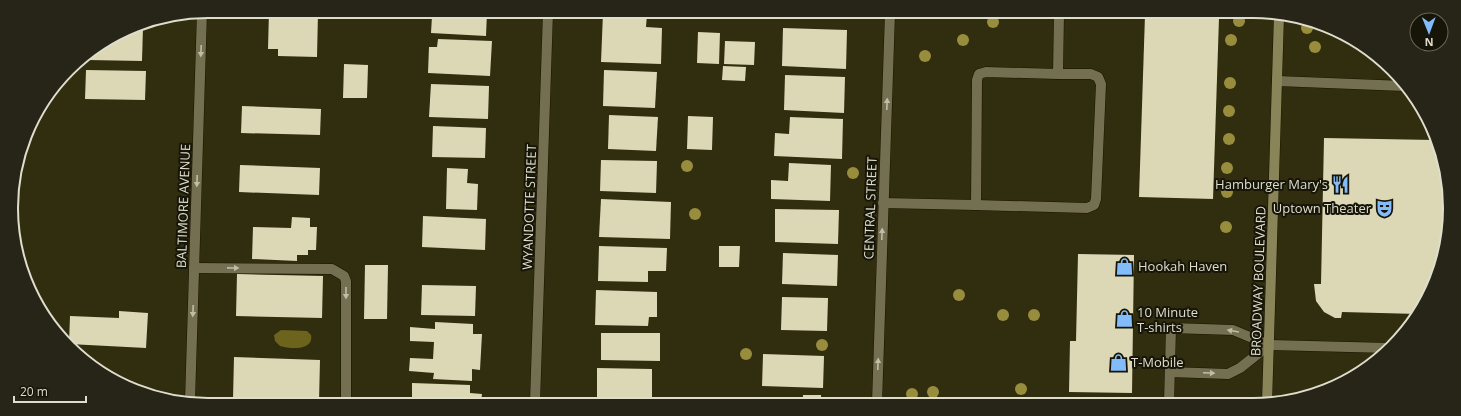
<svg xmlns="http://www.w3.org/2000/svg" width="1461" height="416" viewBox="0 0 1461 416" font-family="'Open Sans',sans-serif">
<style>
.water{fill:#6c631d}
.building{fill:#dcd8b5}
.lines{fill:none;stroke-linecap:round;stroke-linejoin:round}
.service-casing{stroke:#191500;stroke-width:11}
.minor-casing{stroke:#191500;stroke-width:11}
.secondary-casing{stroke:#191500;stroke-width:11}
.service{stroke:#736f50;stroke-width:10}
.minor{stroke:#736f50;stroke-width:10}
.secondary{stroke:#8a8558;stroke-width:10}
.tree{fill:#988d3d}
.oneway{fill:#bfbda7}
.labels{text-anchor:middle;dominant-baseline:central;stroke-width:4;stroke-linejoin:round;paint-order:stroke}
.poi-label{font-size:13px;fill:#dfdecc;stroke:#161508;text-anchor:start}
.street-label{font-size:13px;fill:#dfdecc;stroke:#161508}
.rim{fill:none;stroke:#dfdecc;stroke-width:2}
</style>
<rect width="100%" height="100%" fill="#312d0f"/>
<!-- water -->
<path class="water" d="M281 330 307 331 311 335C314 351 290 349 280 346L275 341 274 335Z"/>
<!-- building -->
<g class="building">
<polygon points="269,11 305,11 305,12 318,13 317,57 278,56 278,49 268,49"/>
<polygon points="424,12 487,12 486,36 431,33 432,16 424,16"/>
<polygon points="603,13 647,14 646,27 662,28 661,64 601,62"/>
<polygon points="1145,15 1219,18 1213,199 1139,197"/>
<polygon points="131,27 143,27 142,61 88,60 88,54"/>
<polygon points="783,28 847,30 846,69 782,66"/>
<polygon points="698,32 720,33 719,64 697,63"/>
<polygon points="438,39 492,41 490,76 428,73 429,47 437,47"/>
<polygon points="725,41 755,42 754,65 724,64"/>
<polygon points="344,64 368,65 367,98 343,98"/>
<polygon points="723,66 746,67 745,81 722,80"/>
<polygon points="86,70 146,71 145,100 85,99"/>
<polygon points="604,70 657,72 655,108 603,106"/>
<polygon points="785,75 845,77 844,113 784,110"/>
<polygon points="431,84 489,86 488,119 429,117"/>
<polygon points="242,106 321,109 320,135 241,133"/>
<polygon points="609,115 658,117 656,151 608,149"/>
<polygon points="688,116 713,117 712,150 687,149"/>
<polygon points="790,117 843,119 842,159 774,156 775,133 789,134"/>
<polygon points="433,126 486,128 485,158 432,157"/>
<polygon points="1324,138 1434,140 1446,169 1446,246 1424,306 1418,314 1342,312 1341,318 1335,318 1324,312 1316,301 1314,284 1321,284"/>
<polygon points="601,160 657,161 656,193 600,191"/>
<polygon points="789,163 831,165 830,201 771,199 771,180 788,181"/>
<polygon points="240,165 320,168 319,195 239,192"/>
<polygon points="447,168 468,169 467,183 478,184 477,210 446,209"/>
<polygon points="601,199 671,202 670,239 599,237"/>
<polygon points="775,209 839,210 838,244 775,242"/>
<polygon points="423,216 486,219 485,250 422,247"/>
<polygon points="292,217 310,218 310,227 317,227 316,250 308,250 308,255 297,255 297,261 252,259 253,227 291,228"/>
<polygon points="599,246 667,248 666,271 648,271 648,282 598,281"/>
<polygon points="719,246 740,246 739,267 719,267"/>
<polygon points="783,253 838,255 837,286 782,284"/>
<polygon points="1078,254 1134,255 1132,393 1069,392 1070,341 1076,341"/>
<polygon points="365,265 388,265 387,319 364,319"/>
<polygon points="237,274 323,276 322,318 236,316"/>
<polygon points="422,285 476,286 475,316 421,315"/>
<polygon points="596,290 657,292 657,317 649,317 648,326 595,325"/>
<polygon points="782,297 828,298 827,331 781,330"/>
<polygon points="119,311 148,313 146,348 69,344 70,316 119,318"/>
<polygon points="435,322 473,324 473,334 482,334 480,370 472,369 472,381 433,379 434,373 409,371 410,358 433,359 434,342 410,341 410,327 435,329"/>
<polygon points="601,333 660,333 660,361 601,360"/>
<polygon points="763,354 824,356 823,388 762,386"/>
<polygon points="234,357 320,360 319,402 233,399"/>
<polygon points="597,368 652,369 652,399 597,398"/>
<polygon points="412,383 470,385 470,393 482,394 481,402 412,402"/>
<rect x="803" y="395" width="18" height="7"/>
</g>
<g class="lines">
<defs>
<g id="service">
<polyline points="1277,81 1404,86"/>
<polyline points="883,203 976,205 977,80 979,74 986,72 1058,74 1059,14"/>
<polyline points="976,205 1087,208 1094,205 1096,199 1101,84 1098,77 1091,74 1058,74"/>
<polyline points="194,268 332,269 344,276 346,281 346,402"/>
<polyline points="1169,403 1171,328 1233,330 1269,345 1240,368 1228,374 1170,372"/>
</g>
<g id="minor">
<polyline points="1269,345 1389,348"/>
<polyline points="190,401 202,12"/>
<polyline points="535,402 548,12"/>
<polyline points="877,403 890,13"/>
</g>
<polyline id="secondary" points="1267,403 1279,15"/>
</defs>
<!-- service casing -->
<use href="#service" class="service-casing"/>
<!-- minor casing -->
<use href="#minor" class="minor-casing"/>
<!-- secondary casing -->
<use href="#secondary" class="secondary-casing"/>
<!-- service -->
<use href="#service" class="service"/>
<!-- minor -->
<use href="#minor" class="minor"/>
<!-- secondary -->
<use href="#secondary" class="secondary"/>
</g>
<!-- trees -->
<g class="tree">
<circle cx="1239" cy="21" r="6"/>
<circle cx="993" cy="22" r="6"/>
<circle cx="1307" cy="28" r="6"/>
<circle cx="963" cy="40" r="6"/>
<circle cx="1231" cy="40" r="6"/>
<circle cx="1315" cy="47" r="6"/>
<circle cx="925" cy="56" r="6"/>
<circle cx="1230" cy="83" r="6"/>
<circle cx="1229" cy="111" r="6"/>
<circle cx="1229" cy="139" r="6"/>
<circle cx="687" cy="166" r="6"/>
<circle cx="1227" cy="168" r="6"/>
<circle cx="853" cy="173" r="6"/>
<circle cx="1227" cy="192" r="6"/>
<circle cx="695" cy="214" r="6"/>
<circle cx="1226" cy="227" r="6"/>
<circle cx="959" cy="295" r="6"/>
<circle cx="1003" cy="315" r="6"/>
<circle cx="1034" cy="315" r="6"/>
<circle cx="822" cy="345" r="6"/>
<circle cx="746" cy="354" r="6"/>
<circle cx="1021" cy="389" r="6"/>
<circle cx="933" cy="392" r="6"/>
<circle cx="912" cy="394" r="6"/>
</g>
<!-- one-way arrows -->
<defs><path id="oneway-solid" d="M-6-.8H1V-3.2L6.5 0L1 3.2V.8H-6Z"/></defs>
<g class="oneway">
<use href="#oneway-solid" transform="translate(201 51) rotate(92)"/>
<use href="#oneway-solid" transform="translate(887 104) rotate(-88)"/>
<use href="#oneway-solid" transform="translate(197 181) rotate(92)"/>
<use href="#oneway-solid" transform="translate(882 234) rotate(-88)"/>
<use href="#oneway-solid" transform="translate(233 268) rotate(1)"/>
<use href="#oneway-solid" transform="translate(346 293) rotate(90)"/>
<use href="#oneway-solid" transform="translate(193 311) rotate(92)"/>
<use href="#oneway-solid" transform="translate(1233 331) rotate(-170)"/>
<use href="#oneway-solid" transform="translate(878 364) rotate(-88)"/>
<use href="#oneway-solid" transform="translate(1209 373) rotate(2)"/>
</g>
<!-- icons -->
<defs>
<symbol id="restaurant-bare" viewBox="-9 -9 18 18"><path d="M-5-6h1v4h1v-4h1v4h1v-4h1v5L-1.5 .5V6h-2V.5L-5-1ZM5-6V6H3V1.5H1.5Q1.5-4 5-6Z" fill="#83bcfb" stroke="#161508" stroke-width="2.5" paint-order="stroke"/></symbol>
<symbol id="theatre-bare" viewBox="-9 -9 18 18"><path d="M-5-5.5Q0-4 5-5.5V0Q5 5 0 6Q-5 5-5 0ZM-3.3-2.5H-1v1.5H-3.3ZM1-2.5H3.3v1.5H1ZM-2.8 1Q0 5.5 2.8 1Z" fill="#83bcfb" stroke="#161508" stroke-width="2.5" paint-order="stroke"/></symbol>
<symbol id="shop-bare" viewBox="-9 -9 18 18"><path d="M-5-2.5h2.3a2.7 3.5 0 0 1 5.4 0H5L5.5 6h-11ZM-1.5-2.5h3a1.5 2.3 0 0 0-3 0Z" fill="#83bcfb" stroke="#161508" stroke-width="2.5" paint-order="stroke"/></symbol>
</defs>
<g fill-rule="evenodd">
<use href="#restaurant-bare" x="1328" y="172" width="25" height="25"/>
<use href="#theatre-bare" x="1372" y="196" width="25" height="25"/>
<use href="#shop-bare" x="1112" y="254" width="25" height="25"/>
<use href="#shop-bare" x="1112" y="306" width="25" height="25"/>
<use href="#shop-bare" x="1106" y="350" width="25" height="25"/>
</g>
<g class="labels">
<!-- poi labels -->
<g class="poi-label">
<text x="1328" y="184" text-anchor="end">Hamburger Mary's</text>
<text x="1371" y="208" text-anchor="end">Uptown Theater</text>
<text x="1138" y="266">Hookah Haven</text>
<text x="1137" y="312">10 Minute<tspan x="1137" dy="15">T-shirts</tspan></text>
<text x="1131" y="362">T-Mobile</text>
</g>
<!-- street labels -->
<g class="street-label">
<text transform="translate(183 206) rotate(-88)">BALTIMORE AVENUE</text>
<text transform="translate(529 207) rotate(-88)">WYANDOTTE STREET</text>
<text transform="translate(870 208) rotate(-88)">CENTRAL STREET</text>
<text transform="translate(1258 281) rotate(-88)">BROADWAY BOULEVARD</text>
</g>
</g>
<!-- crop -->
<path d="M0 0H1461V416H0ZM208 18H1253A190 190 0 0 1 1443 208V208A190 190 0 0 1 1253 398H208A190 190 0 0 1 18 208V208A190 190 0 0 1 208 18Z" fill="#262518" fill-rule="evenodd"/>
<path class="rim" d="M208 18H1253A190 190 0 0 1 1443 208V208A190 190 0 0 1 1253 398H208A190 190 0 0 1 18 208V208A190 190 0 0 1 208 18Z"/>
<!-- north arrow -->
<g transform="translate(1429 32) rotate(179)"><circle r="19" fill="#161508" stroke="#666556"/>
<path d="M0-3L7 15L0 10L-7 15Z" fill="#83bcfb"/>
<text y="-6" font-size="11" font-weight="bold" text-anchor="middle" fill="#dfdecc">N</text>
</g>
<!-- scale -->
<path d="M14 396v6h72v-6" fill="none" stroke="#dfdecc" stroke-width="2"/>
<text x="20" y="396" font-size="12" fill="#dfdecc" stroke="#161508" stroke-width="3" paint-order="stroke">20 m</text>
</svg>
